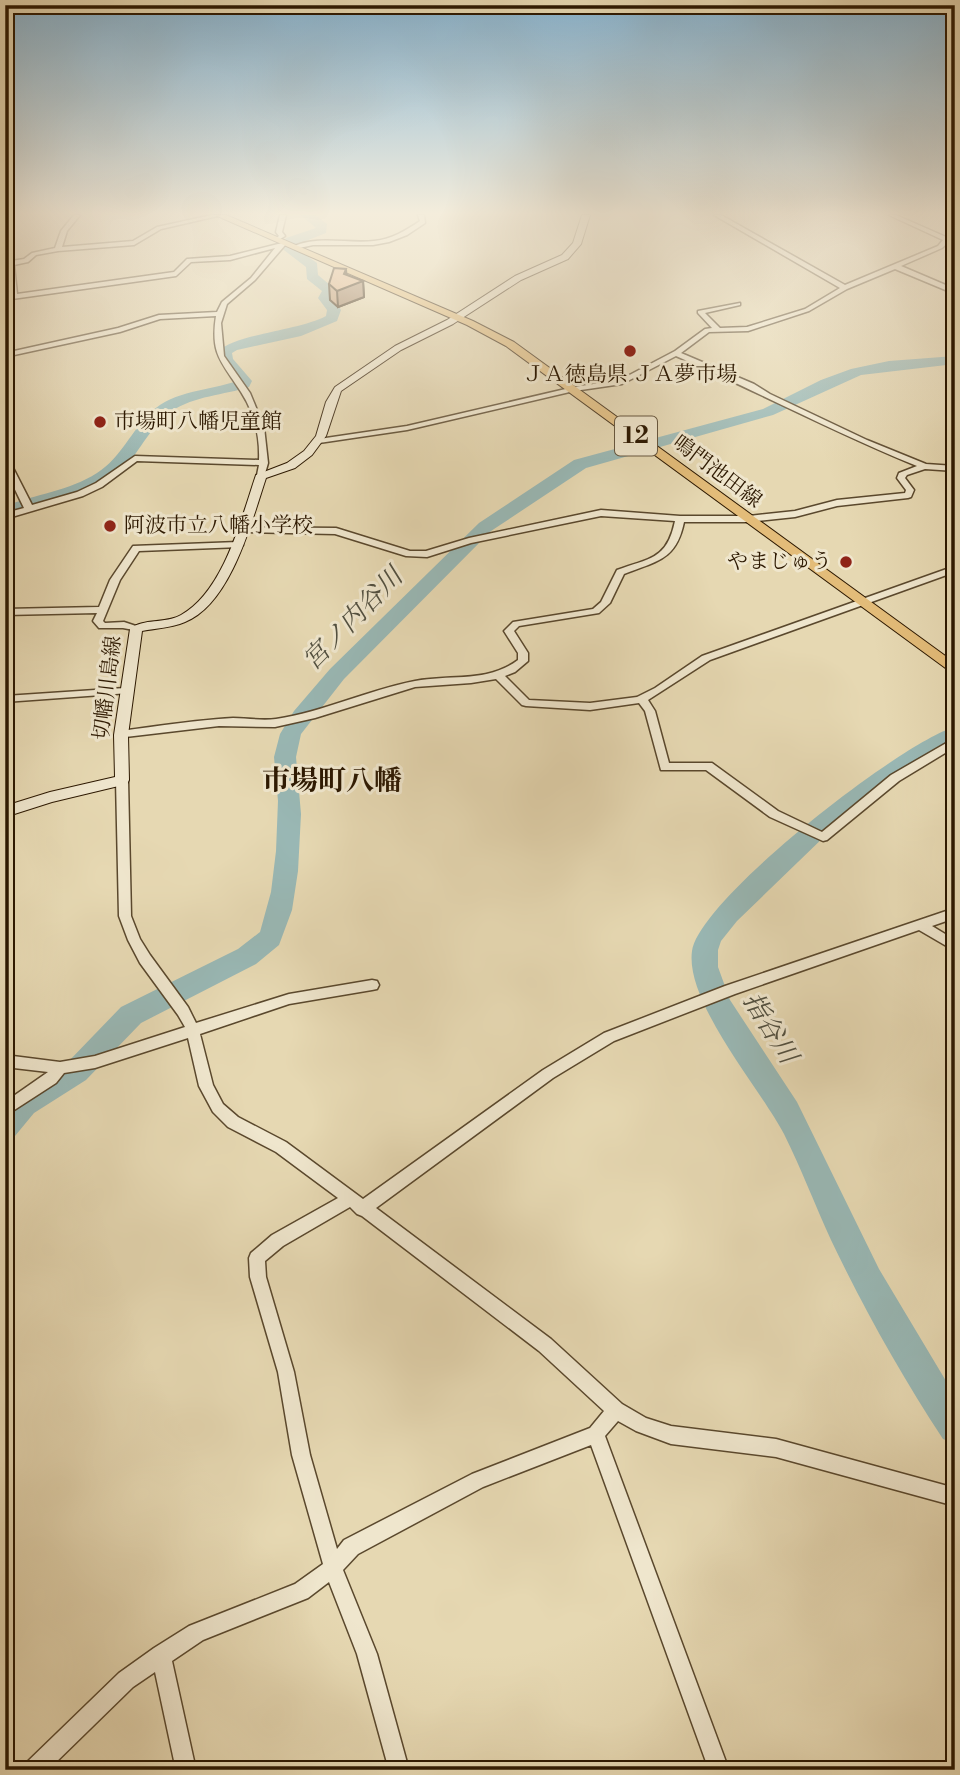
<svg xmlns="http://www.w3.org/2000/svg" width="960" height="1775" viewBox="0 0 960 1775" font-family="'Libre Bodoni','Noto Serif JP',serif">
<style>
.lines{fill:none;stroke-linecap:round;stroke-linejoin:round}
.river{fill:#99b8b5;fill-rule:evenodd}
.minor-casing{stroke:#5a482d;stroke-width:3}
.secondary-casing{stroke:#2c1801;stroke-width:2}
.primary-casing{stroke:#2c1801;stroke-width:2}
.minor{fill:#efe6cd;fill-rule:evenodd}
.secondary{fill:#efe6cd;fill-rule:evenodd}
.primary{fill:#e3bc79;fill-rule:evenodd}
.wall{fill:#c19772;stroke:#2c1801;stroke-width:2}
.shaded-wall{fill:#9d7b5d;stroke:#2c1801;stroke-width:2}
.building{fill:#e0b085;stroke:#2c1801;stroke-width:2}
.poi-dot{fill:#8f2418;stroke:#efe6cd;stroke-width:2.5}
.labels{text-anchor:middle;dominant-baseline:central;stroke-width:6;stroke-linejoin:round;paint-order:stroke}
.far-poi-label{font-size:21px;fill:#2c1801;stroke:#efe6cd;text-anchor:start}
.far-street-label{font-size:21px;fill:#2c1801;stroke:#efe6cd}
.shield{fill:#efe6cd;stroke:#66563e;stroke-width:2}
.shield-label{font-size:23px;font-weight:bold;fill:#2c1801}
.water-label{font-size:26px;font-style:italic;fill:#525040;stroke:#efe6cd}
.quarter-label{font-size:28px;font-weight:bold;fill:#2c1801;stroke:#efe6cd}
</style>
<rect width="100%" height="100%" fill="#e6d8b2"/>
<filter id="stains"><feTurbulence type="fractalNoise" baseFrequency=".00286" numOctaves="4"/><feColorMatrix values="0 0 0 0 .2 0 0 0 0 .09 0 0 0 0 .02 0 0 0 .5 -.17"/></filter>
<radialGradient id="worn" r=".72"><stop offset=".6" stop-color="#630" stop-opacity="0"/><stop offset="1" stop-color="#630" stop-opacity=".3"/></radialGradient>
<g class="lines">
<!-- river -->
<g class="river">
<path d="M301 215H315L327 224 326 233 293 246 317 263 318 275 336 290 332 298 341 310 337 321 301 336 237 350 232 353 233 359 252 381 249 387C224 395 194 396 172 411 151 425 141 450 124 468 101 493 38 509 5 517V506C36 494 69 491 97 473 121 458 131 431 151 412 175 390 208 391 237 381L219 360 218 352C234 334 298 331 326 316L327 310 318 298 322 291 307 279 306 267 280 247 286 238 316 228Z"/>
<polygon points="955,356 955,364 861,375 773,415 586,468 491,531 344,679 301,734 296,757 301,814 298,871 292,910 279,945 256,964 141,1023 86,1080 34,1113 15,1136 5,1140 5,1103 67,1063 121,1007 238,949 260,932 271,892 276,851 278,801 274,757 280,734 294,711 330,669 479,523 574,460 763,409 821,380 851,369 889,361"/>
<path d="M955 727V744L878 793 827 834 737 921 721 941 718 950V967L730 1000 797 1102 879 1269 955 1396V1444L943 1439C901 1375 864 1309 831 1240 815 1205 801 1168 784 1134 759 1087 685 1002 692 951 699 899 903 741 955 727Z"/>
</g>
<defs>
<g id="minor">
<path d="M74 215H80L67 231 62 247 133 241 157 227 212 215H222L161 229 134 245 58 251 36 255 28 262 14 265 17 294 174 272 187 259 230 256 286 242V244L255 280 227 304 221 323 224 356 250 393 264 427 268 463 264 477 257 475 259 465 137 461 102 487 83 496 5 519V513L24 508 5 469V458L9 460 32 505 77 492 96 483 135 456 259 460C260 436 254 412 241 392 222 362 210 355 216 316L160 319 120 332 5 357V353L118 328 159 315 217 312 222 302 251 278 275 248 230 260 191 262 176 276 5 300V296L11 295 8 265 5 266V262L24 259 32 253 55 248 61 231Z"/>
<polygon points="280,215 286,215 282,232 285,236 277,241 274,239 279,236 276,232"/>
<path d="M418 215H424L425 223 407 235 389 242 373 245H313L295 249 292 247C318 235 347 244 374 241 392 239 405 231 420 221Z"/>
<path d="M714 215H721L845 285 938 246 943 240 889 215H896L946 237 955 230V236L942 248 901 266 955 289V294L895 269 847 289 809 311 748 331 709 332 681 353 754 384 770 394 867 440 926 464 955 466V471L925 469 907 475 905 478 914 490 911 497 908 498 837 506 795 517 749 522H684C676 561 656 561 624 574L610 603 599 613 519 626 514 631 528 653V661L515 672 505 676 529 700 590 703 637 697 655 688 702 656 955 566V572L710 660 648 700 655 711 669 763H712L778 811 822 832 891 775 955 738V747L899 781 827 840 823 841 770 817 706 770H661L645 711 639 703 590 710 526 706 522 705 496 679 471 683 415 687 315 718 275 727 219 726 117 738 116 735 117 732 121 731C158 726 195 720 233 718 247 718 261 721 276 719 323 712 368 690 415 681 451 674 487 683 518 660V653L504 631 513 622 593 609 601 602 617 570C649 558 667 560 675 521L601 516 471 543 427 557 406 556 335 534 243 532 239 529 240 527 336 528 410 551H426L469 538 601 510 680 516H749L795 511 837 500 905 493 906 490 897 478 899 473 917 466C835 433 757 391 676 356L622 384 574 391 407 430 319 443 315 441 319 439 407 426 574 387 620 380 675 351 705 329 712 328 698 313V311L740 303V305L705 313 720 328 747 327 805 309 840 288Z"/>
<polygon points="238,542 243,545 241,547 139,551 120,580 103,621 105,623 124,622 139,627 139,631 123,628 99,628 93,621 97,613 5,615 5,609 99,607 110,580 133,546"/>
<polygon points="125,688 129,689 129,693 5,702 5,696"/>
<path d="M122 776 128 780 131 916 140 939 150 955 188 1007 196 1023 289 994 372 980 377 981 379 985 377 989 372 990 289 1004 200 1034 213 1085 223 1104 238 1117 286 1142 363 1199 543 1070 604 1033 725 986 955 908V918L932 926 955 940V951L919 930 735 994 614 1041 553 1078 376 1208 551 1339 622 1404 646 1418 671 1426 776 1439 955 1488V1506L776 1457 671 1444 636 1431 618 1421 605 1436 729 1770H709L591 1445 483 1487 358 1554 343 1570 377 1654 409 1770H389L357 1654 329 1582 308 1598 203 1640 172 1661 196 1770H176L155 1672 133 1687 48 1770H23L26 1763 119 1673 154 1648 189 1626 295 1584 323 1564 292 1455 278 1372 250 1277 249 1258 251 1253 272 1235 338 1198 276 1152 228 1127 213 1112 199 1086 188 1038 95 1068 64 1073 56 1083 5 1116V1102L48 1072 5 1067V1055L60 1062 95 1056 185 1027 178 1015 140 963 128 940 119 916 116 780ZM350 1207 357 1214 362 1216 539 1351 604 1411 590 1428 472 1474 344 1540 337 1549 310 1455 294 1372 266 1277 265 1261 283 1246Z"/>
</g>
<path id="secondary" d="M582 215H590L581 244 568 259 521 280 453 324 401 350 341 391 326 436 312 455 295 468 266 478C252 520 231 604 185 622 171 628 156 628 142 631L128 735 129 780 127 784 52 802 5 817V806L50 792 115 777 114 735 130 629C143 618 165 624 181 615 224 591 241 519 256 475L287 463 304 451 316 436 326 402 335 387 395 346 447 320 515 276 562 255 573 243Z"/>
<polygon id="primary" points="215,215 226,215 473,321 514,342 955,663 955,675 506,346 467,325"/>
</defs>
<!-- minor casing -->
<use href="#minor" class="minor-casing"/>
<!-- secondary casing -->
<use href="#secondary" class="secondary-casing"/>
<!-- primary casing -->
<use href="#primary" class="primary-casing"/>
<!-- minor -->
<use href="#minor" class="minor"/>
<!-- secondary -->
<use href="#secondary" class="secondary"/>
<!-- primary -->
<use href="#primary" class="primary"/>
</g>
<!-- wall -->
<polygon class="wall" points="347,275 363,281 364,297 338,307 330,300 329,284"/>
<!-- shaded-wall -->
<polygon class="shaded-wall" points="346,269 347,285 363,281 364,297 338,307 337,291"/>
<!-- building -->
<polygon class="building" points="334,268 346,269 344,274 363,281 337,291 329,284"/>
<!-- sky -->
<linearGradient id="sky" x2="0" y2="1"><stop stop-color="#88b6d4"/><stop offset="0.46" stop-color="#f4eddc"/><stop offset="1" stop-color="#f4eddc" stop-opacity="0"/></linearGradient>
<rect width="960" height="463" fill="url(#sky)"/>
<!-- markers -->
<g class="poi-dot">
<circle cx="630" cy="351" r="7"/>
<circle cx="100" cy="422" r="7"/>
<circle cx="110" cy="526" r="7"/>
<circle cx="846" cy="562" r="7"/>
</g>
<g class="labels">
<!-- far-poi labels -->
<g class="far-poi-label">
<text x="630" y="375" text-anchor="middle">ＪＡ徳島県 ＪＡ夢市場</text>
<text x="114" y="422">市場町八幡児童館</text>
<text x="124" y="526">阿波市立八幡小学校</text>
<text x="832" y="562" text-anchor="end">やまじゅう</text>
</g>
<!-- far-street labels -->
<g class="far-street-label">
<text transform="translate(717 472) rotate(37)">鳴門池田線</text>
<text transform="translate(108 688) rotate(-83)">切幡川島線</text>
</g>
<!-- shield labels -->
<rect class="shield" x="615" y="416.5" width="42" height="39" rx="5"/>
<g class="shield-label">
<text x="636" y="436">12</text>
</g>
<!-- water labels -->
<g class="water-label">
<text transform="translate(353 619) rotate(-46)">宮ノ内谷川</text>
<text transform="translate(770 1028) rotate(58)">指谷川</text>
</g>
<!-- quarter labels -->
<g class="quarter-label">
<text x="332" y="781">市場町八幡</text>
</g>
</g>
<!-- margin -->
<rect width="960" height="1775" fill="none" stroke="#e6d8b2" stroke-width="28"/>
<rect x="7" y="7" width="946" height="1761" fill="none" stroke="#2c1801" stroke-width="3.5"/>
<rect x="14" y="14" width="932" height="1747" fill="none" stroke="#2c1801" stroke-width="2"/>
<rect width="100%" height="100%" filter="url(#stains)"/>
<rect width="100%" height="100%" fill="url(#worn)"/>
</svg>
